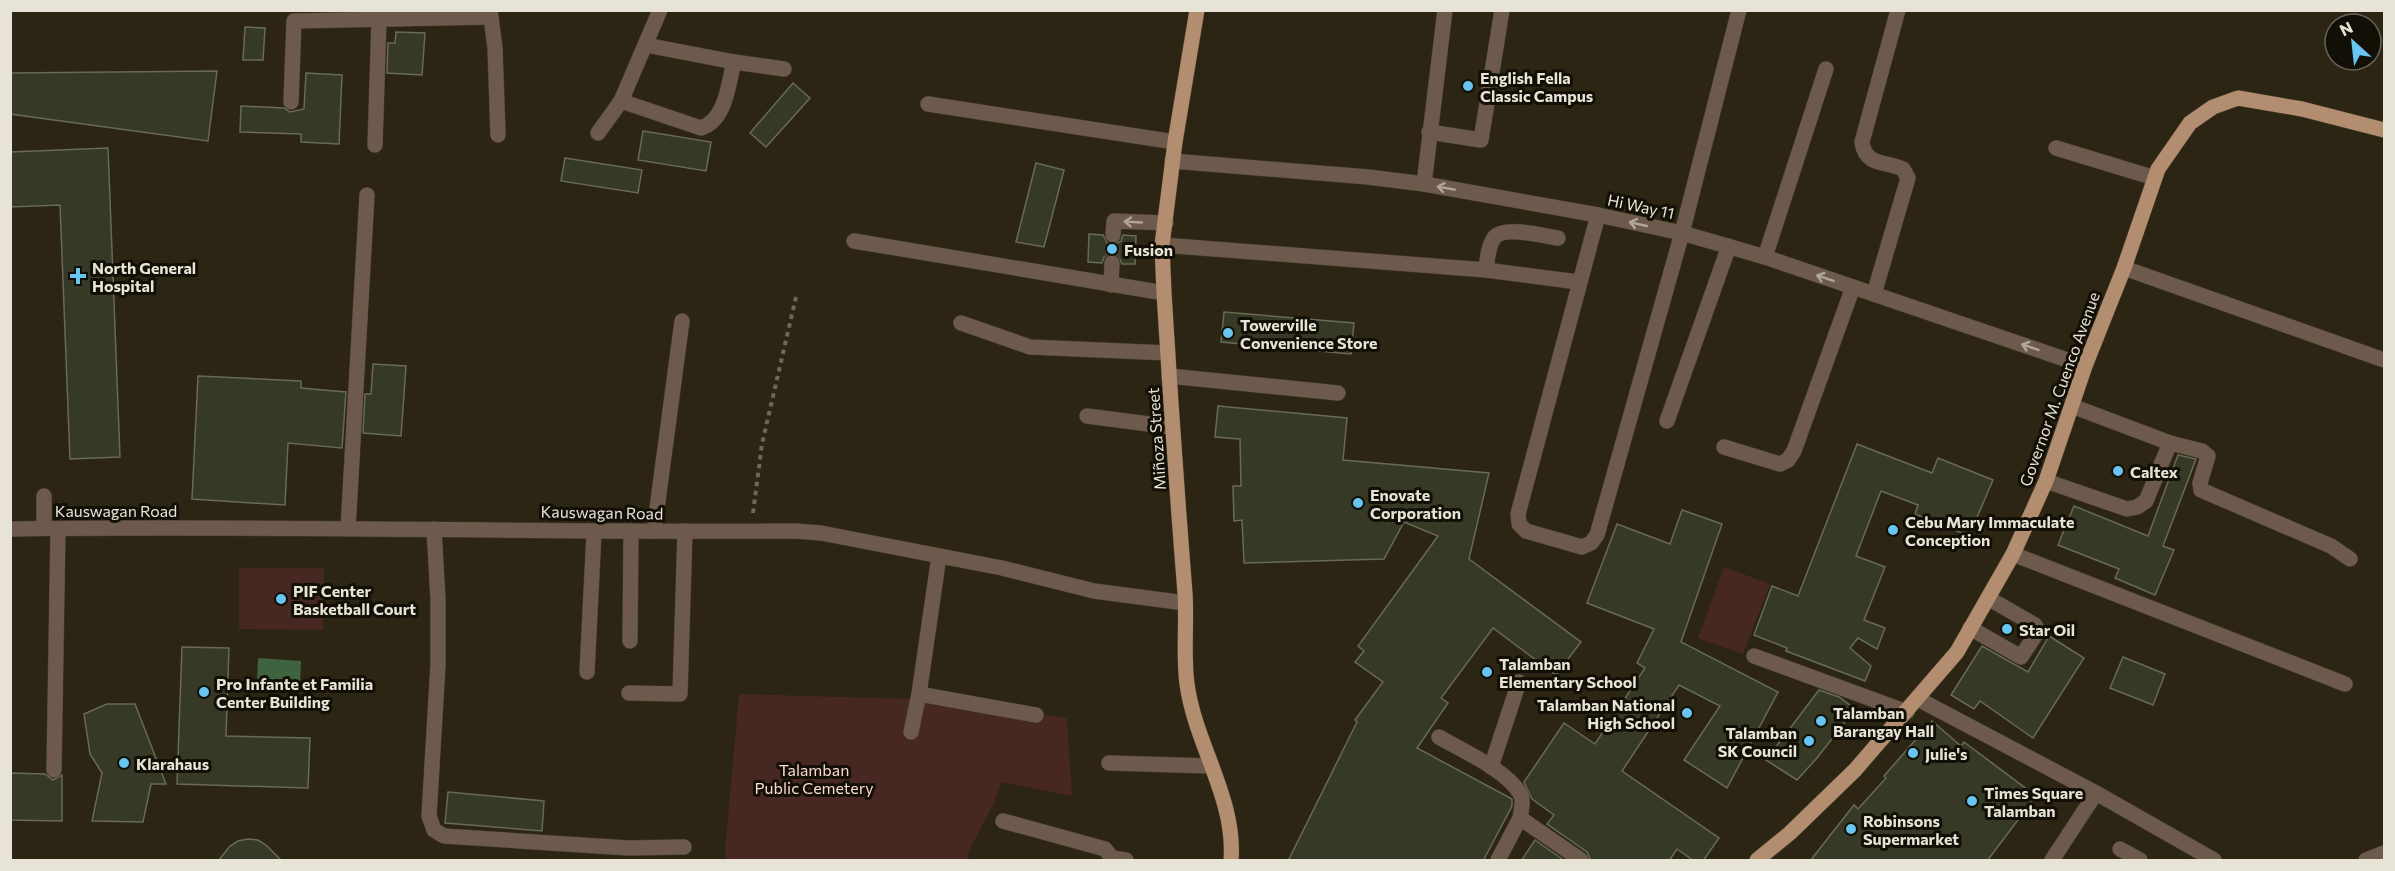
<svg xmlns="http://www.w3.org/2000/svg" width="2395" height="871" viewBox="0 0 2395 871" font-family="Commissioner,sans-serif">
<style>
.green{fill:#462722}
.water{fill:#3e633f}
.building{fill:#363925;stroke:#676b56;stroke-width:1.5}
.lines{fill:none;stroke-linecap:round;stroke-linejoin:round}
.minor-tunnel{stroke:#494230;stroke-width:15;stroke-dasharray:15 8;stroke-linecap:butt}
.minor-casing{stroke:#47402e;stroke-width:16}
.major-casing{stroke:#47402e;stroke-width:16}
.path{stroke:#6f6858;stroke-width:4;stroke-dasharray:4.5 4.5;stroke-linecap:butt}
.minor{stroke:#6d5a4c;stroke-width:15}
.major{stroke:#b38d70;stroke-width:15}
.oneway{stroke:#b1a598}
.poi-dot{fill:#68c4f0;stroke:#120f07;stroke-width:2}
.labels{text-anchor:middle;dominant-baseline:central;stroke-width:6;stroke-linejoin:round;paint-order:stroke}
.poi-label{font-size:16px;font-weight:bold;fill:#e8e3d7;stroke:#120f07;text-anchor:start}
.street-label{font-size:16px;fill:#e8e3d7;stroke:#120f07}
.park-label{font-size:16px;fill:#fdd9d3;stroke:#120f07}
</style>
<rect width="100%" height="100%" fill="#2d2513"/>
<!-- green -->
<g class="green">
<polygon points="1724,567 1770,584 1743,654 1698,638"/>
<polygon points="239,568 324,568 323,630 239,629"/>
<polygon points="739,694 916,699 1067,718 1072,796 1001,782 994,803 968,853 969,860 727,860 725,851"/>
</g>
<!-- water -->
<polygon class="water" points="258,658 301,661 300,685 257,682"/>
<!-- building -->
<g class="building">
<polygon points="245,27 265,28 263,60 243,60"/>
<polygon points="396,32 425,33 422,75 387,73 388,43 395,43"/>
<polygon points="217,71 208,141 10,114 10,73"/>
<polygon points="306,73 342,75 339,144 301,142 301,134 240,132 241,106 284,108 290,112 304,109"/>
<polygon points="793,83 810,98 766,147 750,133"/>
<polygon points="643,131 711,142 706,171 638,160"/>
<polygon points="108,148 120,457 70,459 60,205 10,207 10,152"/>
<polygon points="565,158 642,170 638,193 561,181"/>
<polygon points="1036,163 1064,170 1044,247 1016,242"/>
<polygon points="1089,234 1103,235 1107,243 1113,245 1121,241 1123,235 1136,236 1135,264 1122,264 1118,255 1112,253 1104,257 1102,263 1088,262"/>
<polygon points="1224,312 1354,323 1351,354 1221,342"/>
<polygon points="373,364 406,366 401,436 363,433 365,394 371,394"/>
<polygon points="198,376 301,381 301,388 346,392 342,448 288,443 285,505 192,499"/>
<polygon points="1218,406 1347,418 1343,460 1489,473 1469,559 1581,642 1556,675 1493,628 1441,698 1448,703 1417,748 1512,799 1512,806 1483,861 1288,861 1357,722 1355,720 1383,682 1355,662 1364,651 1358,646 1438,536 1404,522 1384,559 1244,563 1242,520 1234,521 1233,486 1241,486 1240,439 1215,437"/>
<polygon points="1857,444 1932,473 1938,458 1993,480 1969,536 1915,514 1918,505 1881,491 1856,556 1885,567 1864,620 1885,628 1877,649 1858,638 1850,648 1871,666 1865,681 1786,651 1787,648 1754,635 1772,586 1798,596"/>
<polygon points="2178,455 2196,459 2163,546 2174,550 2155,595 2115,578 2119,569 2058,545 2074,506 2148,536"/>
<polygon points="1682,510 1722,524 1681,642 1778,692 1727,788 1684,760 1720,706 1679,685 1622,771 1719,838 1703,861 1694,861 1677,849 1669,861 1591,861 1587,852 1547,824 1554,815 1532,799 1524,782 1564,723 1595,744 1645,668 1637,663 1654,629 1587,603 1617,524 1670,544"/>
<polygon points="2049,636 2084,658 2033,738 1980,701 1974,709 1951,695 1982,646 2028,672"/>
<polygon points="182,647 229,648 226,736 310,738 308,788 177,784"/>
<polygon points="2123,657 2165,674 2153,705 2110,688"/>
<polygon points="1819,690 1839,697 1855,709 1817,758 1797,780 1766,760"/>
<polygon points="107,704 135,704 166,784 151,784 143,822 92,821 102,773 90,754 84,714"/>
<polygon points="1932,721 1961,746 1964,742 2036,796 1987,861 1810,861 1854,805 1858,809 1886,778 1884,776"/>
<polygon points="10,773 45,774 53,780 62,775 62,821 10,820"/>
<polygon points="448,792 544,801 542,831 445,823"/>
<polygon points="248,839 258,840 266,845 282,861 218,861 230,846 238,841"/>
<polygon points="1535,840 1565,861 1521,861"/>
</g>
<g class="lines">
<!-- minor-tunnel -->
<polyline class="minor-tunnel" points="1112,263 1113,235"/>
<defs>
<g id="minor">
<polyline points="490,10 495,48 498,135"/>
<polyline points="646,45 734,62 784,69"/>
<path d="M621 101 701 128C726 120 728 85 734 62"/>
<polyline points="291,102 294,21 491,17"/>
<polyline points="928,104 1175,142"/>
<polyline points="1429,132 1481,140 1502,10"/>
<polyline points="598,133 621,101 660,10"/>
<polyline points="375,145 379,20"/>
<polyline points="2056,148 2155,178"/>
<polyline points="1172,161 1368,177 1424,184 1598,215 1682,233 1765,257 2085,366"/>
<polyline points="1424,184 1445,10"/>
<polyline points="1598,215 1518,514 1519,524 1526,531 1582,547 1591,543 1597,535 1682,233 1739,10"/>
<polyline points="1113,235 1114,221 1166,223"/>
<polyline points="854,241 1164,293"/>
<polyline points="1162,245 1486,270 1578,282"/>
<polyline points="1765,257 1826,69"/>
<polyline points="2124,268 2384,360"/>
<path d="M1486 270C1487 260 1488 247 1494 238 1503 225 1544 236 1558 238"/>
<polyline points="1111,285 1112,263"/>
<path d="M1874 294 1908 178 1903 169C1885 161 1865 166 1862 142L1898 10"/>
<polyline points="961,323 1030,347 1168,353"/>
<polyline points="1169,376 1338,393"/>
<polyline points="2072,406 2170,443 2202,451 2208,456 2200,483 2201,490 2331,546 2350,559"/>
<polyline points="1087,416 1172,427"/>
<polyline points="1667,421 1729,246"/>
<polyline points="1724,447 1780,464 1788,460 1794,451 1853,287"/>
<polyline points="2046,481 2127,509 2137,507 2146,501 2170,443"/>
<polyline points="44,496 44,528"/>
<path d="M10 529C272 525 534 533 795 531L821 533 1002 568 1094 591 1185 603"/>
<polyline points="348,529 367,195"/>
<polyline points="434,529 438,599 438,665 429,816 434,830 444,836 628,848 684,847"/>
<polyline points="654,531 682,321"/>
<polyline points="2013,554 2345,684"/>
<polyline points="1970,628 2021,657 2038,631 2035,625 1988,598"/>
<polyline points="630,641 631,531"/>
<polyline points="1754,656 1907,712"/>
<polyline points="587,672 594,533"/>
<polyline points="629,693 680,694 685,531"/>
<polyline points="919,694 1036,715"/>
<polyline points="1918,699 2096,793 2214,860"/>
<polyline points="911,732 919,694 939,556"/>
<path d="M1439 737C1463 751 1507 770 1521 795 1524 802 1521 811 1520 818"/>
<polyline points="1109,763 1211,766"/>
<polyline points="1491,767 1519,682"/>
<polyline points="54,770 58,529"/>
<polyline points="1003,821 1105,849 1112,858 1126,860"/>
<polyline points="2120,849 2140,860"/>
<polyline points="1498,860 1520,818 1581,860"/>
<polyline points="2052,860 2096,793"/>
<polyline points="2366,860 2384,853"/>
</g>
<g id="major">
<path d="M1197 10 1175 142 1162 245 1164 293C1170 393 1177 493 1185 593 1187 623 1183 655 1187 684 1195 744 1236 799 1231 860"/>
<polyline points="1757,860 1790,833 1855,770 1957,652 2013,554 2046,481 2085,366 2124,268 2158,169 2190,123 2213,107 2238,98 2302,109 2384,130"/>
</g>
</defs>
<!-- minor casing -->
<use href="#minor" class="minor-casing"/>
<!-- major casing -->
<use href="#major" class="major-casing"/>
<!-- path -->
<polyline class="path" points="753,513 762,444 796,297"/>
<!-- minor -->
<use href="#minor" class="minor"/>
<!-- major -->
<use href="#major" class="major"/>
</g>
<!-- one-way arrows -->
<defs><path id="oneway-shaft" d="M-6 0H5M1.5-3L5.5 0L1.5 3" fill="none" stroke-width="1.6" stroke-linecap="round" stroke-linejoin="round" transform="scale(1.5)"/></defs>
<g class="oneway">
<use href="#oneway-shaft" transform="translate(1446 188) rotate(-170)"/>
<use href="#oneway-shaft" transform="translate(1133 222) rotate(-177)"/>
<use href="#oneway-shaft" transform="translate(1638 224) rotate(-167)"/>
<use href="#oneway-shaft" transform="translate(1825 278) rotate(-161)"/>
<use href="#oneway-shaft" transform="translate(2030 347) rotate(-161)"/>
</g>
<!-- markers -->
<g class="poi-dot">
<circle cx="1468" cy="86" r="6"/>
<circle cx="1112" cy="249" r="6"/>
<path d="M75 267h6v6h6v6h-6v6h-6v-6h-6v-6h6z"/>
<circle cx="1228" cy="333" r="6"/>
<circle cx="2118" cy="471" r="6"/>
<circle cx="1358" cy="503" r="6"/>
<circle cx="1893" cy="530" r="6"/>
<circle cx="281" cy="599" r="6"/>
<circle cx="2007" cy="629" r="6"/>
<circle cx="1487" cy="672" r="6"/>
<circle cx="204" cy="692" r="6"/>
<circle cx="1687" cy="713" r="6"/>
<circle cx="1821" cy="721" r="6"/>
<circle cx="1809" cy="741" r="6"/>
<circle cx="1913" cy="753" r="6"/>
<circle cx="124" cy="763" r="6"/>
<circle cx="1972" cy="801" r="6"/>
<circle cx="1851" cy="829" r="6"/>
</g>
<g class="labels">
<!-- poi labels -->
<g class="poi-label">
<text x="1480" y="77">English Fella<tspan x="1480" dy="18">Classic Campus</tspan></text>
<text x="1124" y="249">Fusion</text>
<text x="92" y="267">North General<tspan x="92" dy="18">Hospital</tspan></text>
<text x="1240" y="324">Towerville<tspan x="1240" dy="18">Convenience Store</tspan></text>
<text x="2130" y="471">Caltex</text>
<text x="1370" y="494">Enovate<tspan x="1370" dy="18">Corporation</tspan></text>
<text x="1905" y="521">Cebu Mary Immaculate<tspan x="1905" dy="18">Conception</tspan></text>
<text x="293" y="590">PIF Center<tspan x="293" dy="18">Basketball Court</tspan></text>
<text x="2019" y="629">Star Oil</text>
<text x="1499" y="663">Talamban<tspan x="1499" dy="18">Elementary School</tspan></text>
<text x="216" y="683">Pro Infante et Familia<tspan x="216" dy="18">Center Building</tspan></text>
<text x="1675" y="704" text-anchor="end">Talamban National<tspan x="1675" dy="18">High School</tspan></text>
<text x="1833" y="712">Talamban<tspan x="1833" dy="18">Barangay Hall</tspan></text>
<text x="1797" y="732" text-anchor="end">Talamban<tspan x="1797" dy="18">SK Council</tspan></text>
<text x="1925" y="753">Julie's</text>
<text x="136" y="763">Klarahaus</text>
<text x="1984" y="792">Times Square<tspan x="1984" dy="18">Talamban</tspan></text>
<text x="1863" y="820">Robinsons<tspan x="1863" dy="18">Supermarket</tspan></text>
</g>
<!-- street labels -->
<g class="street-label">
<text transform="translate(1641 206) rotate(12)">Hi Way 11</text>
<text transform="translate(2059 389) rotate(-70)">Governor M. Cuenco Avenue</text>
<text transform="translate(1156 439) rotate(-94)">Miñoza Street</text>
<text x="116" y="510">Kauswagan Road</text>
<text transform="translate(602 512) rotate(1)">Kauswagan Road</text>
</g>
<!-- park labels -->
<g class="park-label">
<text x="814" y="769">Talamban<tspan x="814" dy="18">Public Cemetery</tspan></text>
</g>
</g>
<!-- border -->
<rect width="2395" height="871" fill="none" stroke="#e8e3d7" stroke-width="24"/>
<!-- north arrow -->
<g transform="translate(2353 42) rotate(333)"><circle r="28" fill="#120f07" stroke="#68645a" stroke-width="1.5"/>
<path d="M0-4.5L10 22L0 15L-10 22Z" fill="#68c4f0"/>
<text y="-9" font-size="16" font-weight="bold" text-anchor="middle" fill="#e8e3d7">N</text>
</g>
</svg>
